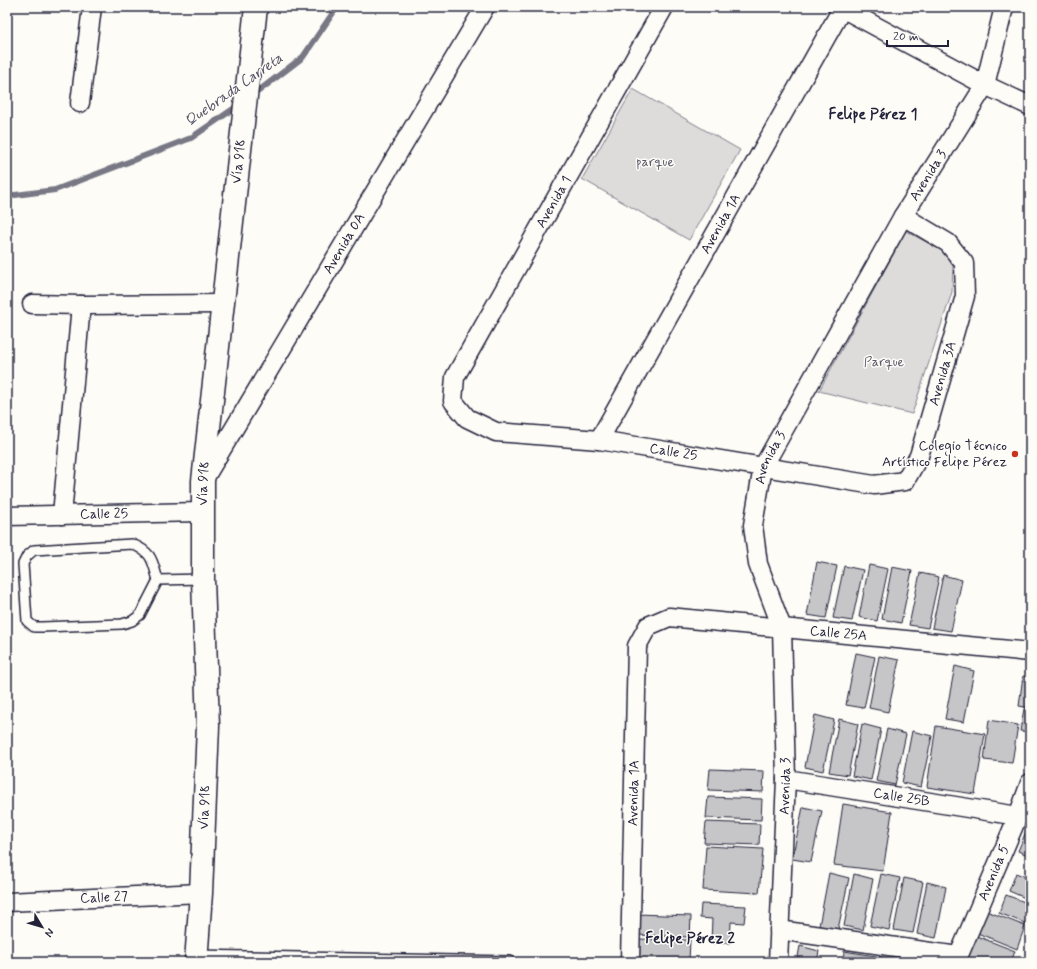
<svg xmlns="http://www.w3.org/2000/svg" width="1037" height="969" viewBox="0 0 1037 969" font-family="Mynerve,sans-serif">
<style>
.green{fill:#dddcdb;stroke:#807f8b}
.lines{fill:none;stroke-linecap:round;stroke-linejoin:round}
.stream{stroke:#787885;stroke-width:6}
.building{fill:#c6c6c8;stroke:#22223b}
.lane-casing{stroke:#22223b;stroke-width:12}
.street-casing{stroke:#22223b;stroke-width:21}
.secondary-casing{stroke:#22223b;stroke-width:25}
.lane{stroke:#fdfcf7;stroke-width:9}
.street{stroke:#fdfcf7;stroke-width:18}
.secondary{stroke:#fdfcf7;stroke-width:22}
.poi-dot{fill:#c8321e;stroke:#fdfcf7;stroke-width:1.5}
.labels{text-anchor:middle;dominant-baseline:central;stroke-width:3;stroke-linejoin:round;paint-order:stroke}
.street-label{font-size:14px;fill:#22223b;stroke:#fdfcf7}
.park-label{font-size:14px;fill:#5a5a6b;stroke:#fdfcf7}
.poi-label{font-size:14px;fill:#22223b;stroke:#fdfcf7;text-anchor:end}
.water-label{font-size:15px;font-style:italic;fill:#545466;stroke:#fdfcf7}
.neighbourhood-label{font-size:15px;font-weight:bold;fill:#22223b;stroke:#fdfcf7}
</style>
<rect width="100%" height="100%" fill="#fdfcf7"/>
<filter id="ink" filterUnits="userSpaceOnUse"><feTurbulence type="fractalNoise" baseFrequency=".025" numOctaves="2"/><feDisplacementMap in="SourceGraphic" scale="8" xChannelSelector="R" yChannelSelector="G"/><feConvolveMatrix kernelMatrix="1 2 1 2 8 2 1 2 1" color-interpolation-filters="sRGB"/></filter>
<g filter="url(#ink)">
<!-- green -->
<g class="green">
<polygon points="633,89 740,150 689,240 582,179"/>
<polygon points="906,231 943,251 953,266 952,292 912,414 819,391"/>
</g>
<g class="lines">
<!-- stream -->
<g class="stream">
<polyline points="252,96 303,57 337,7"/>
<polyline points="7,196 55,190 191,138 239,105"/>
</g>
</g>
<!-- building -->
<g class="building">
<polygon points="817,562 837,566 826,618 807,615"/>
<polygon points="869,565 888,569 877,621 859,617"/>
<polygon points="844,566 863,570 852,621 833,618"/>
<polygon points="892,567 912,571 901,623 882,619"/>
<polygon points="920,573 939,577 928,628 909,625"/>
<polygon points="943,575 962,580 951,631 932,628"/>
<polygon points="856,653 875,657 864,708 846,705"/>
<polygon points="879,656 899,660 888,712 869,708"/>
<polygon points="955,666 974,671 964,722 945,719"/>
<polygon points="1023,676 1030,677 1030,708 1019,706"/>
<polygon points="1024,709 1030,710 1030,732 1020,731"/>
<polygon points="815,715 834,720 823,771 805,767"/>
<polygon points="839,719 858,724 848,775 829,772"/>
<polygon points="989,720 1018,725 1012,763 984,760"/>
<polygon points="862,724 881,729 871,780 852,776"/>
<polygon points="936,726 985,734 975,794 927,787"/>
<polygon points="887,729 906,734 895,785 876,781"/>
<polygon points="912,731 932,736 921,787 902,783"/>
<polygon points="710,769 764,771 763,792 708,790"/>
<polygon points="708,797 762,799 761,820 706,818"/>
<polygon points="843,804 892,812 883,871 834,865"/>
<polygon points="803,807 822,811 811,862 792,859"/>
<polygon points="706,822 760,824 759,845 704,843"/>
<polygon points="1027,829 1030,830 1030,856 1018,851"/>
<polygon points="706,846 763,849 759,893 703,890"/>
<polygon points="829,873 849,878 838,929 819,926"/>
<polygon points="1016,873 1030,879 1030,900 1009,891"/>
<polygon points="854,874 873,879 863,930 844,926"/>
<polygon points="881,874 900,878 889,930 870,926"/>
<polygon points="904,878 923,882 913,933 894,930"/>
<polygon points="927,882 946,887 936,938 917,934"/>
<polygon points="1006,895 1030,904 1030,925 999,913"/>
<polygon points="701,904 746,906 744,923 731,922 730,943 711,943 712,919 700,918"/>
<polygon points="984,910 1025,926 1017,949 975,932"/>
<polygon points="637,914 691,916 690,937 636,935"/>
<polygon points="974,935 1015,951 1011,962 977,962 965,957"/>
<polygon points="636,939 690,940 689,961 634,960"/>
<polygon points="800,946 819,951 817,962 797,962"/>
<polygon points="844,951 894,959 893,962 843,962"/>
</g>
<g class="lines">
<defs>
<g id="lane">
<path d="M132 544C153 553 152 560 158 580L140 615 132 621 122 624 42 627H34L27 621 23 564 27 556 34 550Z"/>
<polyline points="158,580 203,579"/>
<polyline points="196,955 510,961"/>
</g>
<g id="street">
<path id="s1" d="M664 7 455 377 453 401 467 418 496 432 599 440 874 485 905 481 919 456 965 296 964 263 948 243 903 216"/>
<polyline points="840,7 985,85 1030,106"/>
<polyline points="80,103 92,7"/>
<polyline points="32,304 81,305 223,304"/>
<path id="s2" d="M599 440 843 7"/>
<path id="s3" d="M204 479 485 7"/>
<polyline points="62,515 81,305"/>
<path id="s4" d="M7 516 202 512"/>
<path id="s5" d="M786 779 1018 816"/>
<path id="s6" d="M7 902 201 893"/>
<polyline points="779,930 958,956"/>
<path id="s7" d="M630 962 637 646 648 626 669 617 1030 652"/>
<path id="s8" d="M778 962 786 779 782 628 758 564 753 525 763 467 903 216 985 85 1004 7"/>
<path id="s9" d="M956 962 1018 816 1030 783"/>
</g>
<g id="secondary">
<path id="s10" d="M196 962 201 893 208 726 203 579V481L256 7"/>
</g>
</defs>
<!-- lane casing -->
<use href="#lane" class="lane-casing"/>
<!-- street casing -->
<use href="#street" class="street-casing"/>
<!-- secondary casing -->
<use href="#secondary" class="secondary-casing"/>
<!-- lane -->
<use href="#lane" class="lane"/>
<!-- street -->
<use href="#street" class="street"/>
<!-- secondary -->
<use href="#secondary" class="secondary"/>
</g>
</g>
<!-- markers -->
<circle class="poi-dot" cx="1015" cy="454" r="4"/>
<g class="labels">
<!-- street labels -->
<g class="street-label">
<text stroke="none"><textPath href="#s10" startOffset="803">Vía 918</textPath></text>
<text stroke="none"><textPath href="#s8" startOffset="836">Avenida 3</textPath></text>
<text transform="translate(554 202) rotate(-60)">Avenida 1</text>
<text stroke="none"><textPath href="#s2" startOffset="248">Avenida 1A</textPath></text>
<text stroke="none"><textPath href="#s3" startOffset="274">Avenida 0A</textPath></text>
<text stroke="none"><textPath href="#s1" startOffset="1031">Avenida 3A</textPath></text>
<text stroke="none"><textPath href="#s1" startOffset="682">Calle 25</textPath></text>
<text stroke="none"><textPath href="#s8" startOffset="512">Avenida 3</textPath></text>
<text stroke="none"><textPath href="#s10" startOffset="479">Vía 918</textPath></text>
<text stroke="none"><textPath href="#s4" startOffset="97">Calle 25</textPath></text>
<text stroke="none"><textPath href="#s7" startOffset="532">Calle 25A</textPath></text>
<text stroke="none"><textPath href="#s8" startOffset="176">Avenida 3</textPath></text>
<text stroke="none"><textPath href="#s7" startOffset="169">Avenida 1A</textPath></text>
<text stroke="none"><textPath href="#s5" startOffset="117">Calle 25B</textPath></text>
<text stroke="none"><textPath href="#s10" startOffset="155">Vía 918</textPath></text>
<text stroke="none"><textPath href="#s9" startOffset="97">Avenida 5</textPath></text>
<text stroke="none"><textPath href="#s6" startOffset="97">Calle 27</textPath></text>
</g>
<!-- park labels -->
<g class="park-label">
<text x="655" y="162">parque</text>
<text x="884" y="362">Parque</text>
</g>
<!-- poi labels -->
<g class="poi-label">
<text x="1007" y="446">Colegio Técnico<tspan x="1007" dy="16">Artístico Felipe Pérez</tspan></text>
</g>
<!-- water labels -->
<g class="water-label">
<text transform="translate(234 90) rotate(-35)">Quebrada Carreta</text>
</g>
<!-- neighbourhood labels -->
<g class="neighbourhood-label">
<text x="873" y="115">Felipe Pérez 1</text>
<text x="690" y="939">Felipe Pérez 2</text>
</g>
</g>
<!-- margin -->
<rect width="1037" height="969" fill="none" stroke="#fdfcf7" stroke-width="24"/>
<rect x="12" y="12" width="1013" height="945" fill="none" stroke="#22223b" stroke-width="1.5" filter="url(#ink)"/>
<!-- north arrow -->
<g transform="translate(42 927) rotate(128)" stroke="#fdfcf7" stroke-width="3" paint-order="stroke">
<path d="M0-3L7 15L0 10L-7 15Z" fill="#22223b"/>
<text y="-6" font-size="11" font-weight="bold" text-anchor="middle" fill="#22223b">N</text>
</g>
<!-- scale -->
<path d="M887 40v6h61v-6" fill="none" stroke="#22223b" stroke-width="2"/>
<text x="893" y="40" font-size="12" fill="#22223b" stroke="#fdfcf7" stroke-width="3" paint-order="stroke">20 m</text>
</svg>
